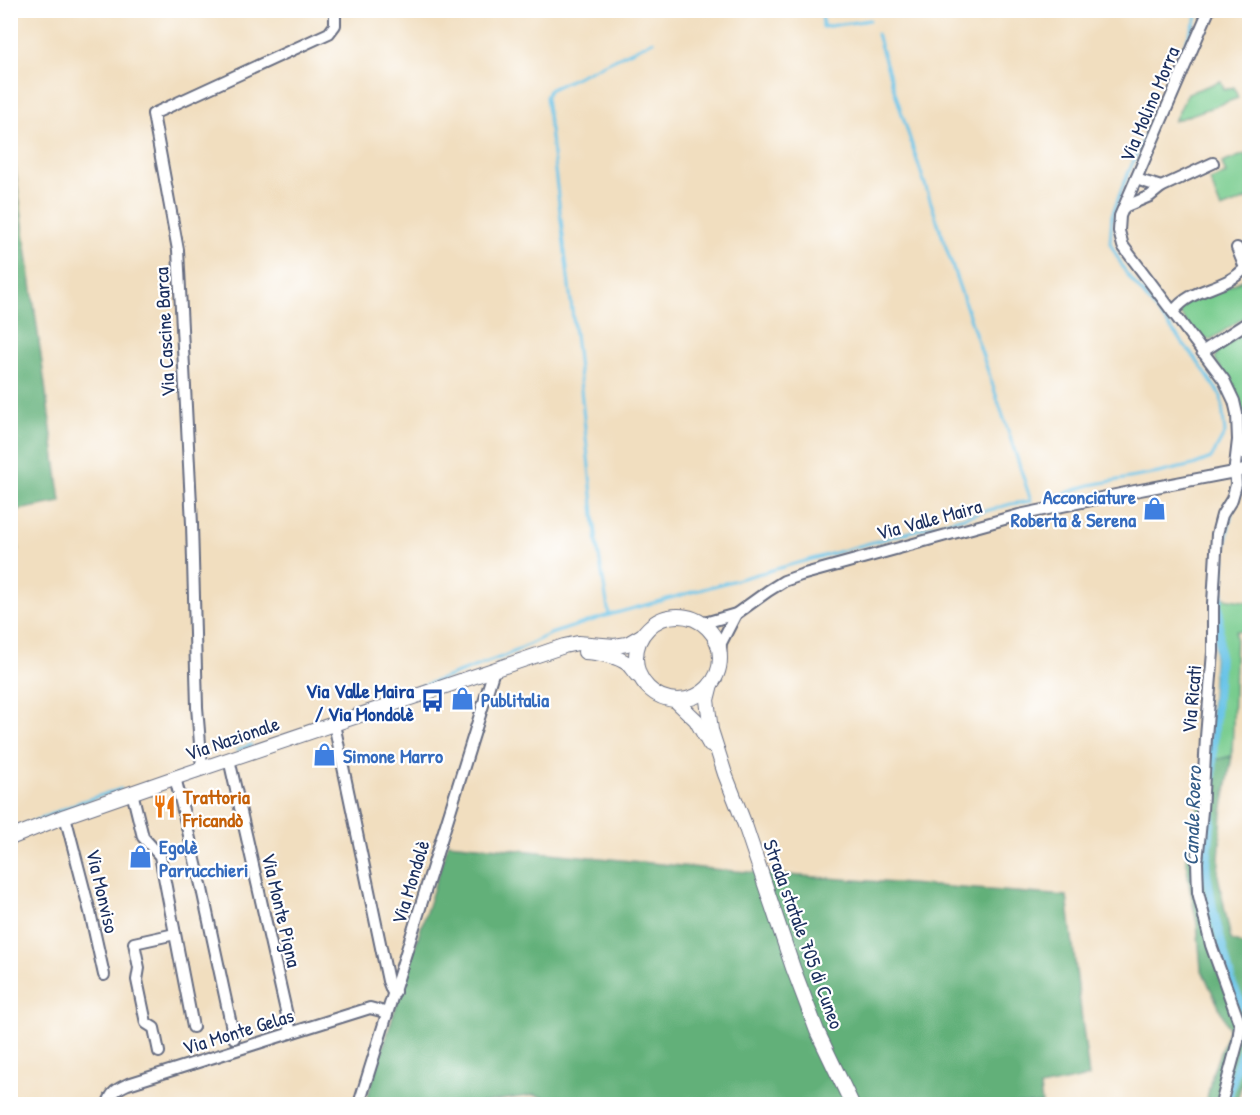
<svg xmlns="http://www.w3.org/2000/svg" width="1260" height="1115" viewBox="0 0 1260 1115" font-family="'Patrick Hand',sans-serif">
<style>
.green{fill:#78cc8e;stroke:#4a7e76;stroke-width:1.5}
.forest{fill:#62b079;stroke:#3e706c;stroke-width:1.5}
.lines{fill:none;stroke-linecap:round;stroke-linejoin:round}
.stream{stroke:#6bc4e8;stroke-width:3}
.canal{stroke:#6bc4e8;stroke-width:9}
.minor-casing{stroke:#666c80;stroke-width:14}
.major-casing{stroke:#666c80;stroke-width:16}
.minor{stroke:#fff;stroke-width:10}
.major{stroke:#fff;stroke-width:14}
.labels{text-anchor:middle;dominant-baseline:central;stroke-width:4.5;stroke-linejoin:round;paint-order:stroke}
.street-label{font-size:20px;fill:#1b2f5e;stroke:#fff}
.shop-label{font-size:20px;font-weight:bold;fill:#366cbe;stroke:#fff;text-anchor:start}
.transit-label{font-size:20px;font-weight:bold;fill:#164399;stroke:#fff;text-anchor:end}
.food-label{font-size:20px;font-weight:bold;fill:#c56008;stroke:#fff;text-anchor:start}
.water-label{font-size:21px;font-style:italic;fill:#335c87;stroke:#fff}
</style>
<rect width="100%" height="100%" fill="#fff"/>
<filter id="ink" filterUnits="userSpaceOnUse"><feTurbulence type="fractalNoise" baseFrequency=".0167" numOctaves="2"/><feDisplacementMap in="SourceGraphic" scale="12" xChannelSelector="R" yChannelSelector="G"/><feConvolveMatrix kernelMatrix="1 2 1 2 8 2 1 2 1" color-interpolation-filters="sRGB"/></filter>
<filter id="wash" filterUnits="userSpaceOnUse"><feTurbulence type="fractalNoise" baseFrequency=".008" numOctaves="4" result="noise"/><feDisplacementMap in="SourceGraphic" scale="24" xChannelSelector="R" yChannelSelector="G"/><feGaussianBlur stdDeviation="1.35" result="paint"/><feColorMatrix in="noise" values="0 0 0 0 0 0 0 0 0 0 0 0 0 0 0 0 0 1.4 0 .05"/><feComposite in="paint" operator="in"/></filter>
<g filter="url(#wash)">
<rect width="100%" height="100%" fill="#f1debf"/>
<!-- green -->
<g class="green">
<polygon points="1221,81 1224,90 1234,87 1238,98 1174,121 1188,93"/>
<polygon points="1245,154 1249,165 1249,198 1221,209 1210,180 1226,174 1222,163"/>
<polygon points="1249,277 1249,314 1210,340 1196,336 1179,312 1184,304 1212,294"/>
<polygon points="1249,330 1249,435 1247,431 1234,391 1215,359 1218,351"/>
<polygon points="1218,597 1249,602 1249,631 1236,631 1232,756 1208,762"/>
</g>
<!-- forest -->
<g class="forest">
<polygon points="11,137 61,502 13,511 18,549 11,554"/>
<polygon points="1232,756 1222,813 1218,876 1231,940 1247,946 1250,938 1249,1059 1236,1104 1206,1104 1212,1074 1229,1029 1201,968 1197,923 1190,888 1186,860 1208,762"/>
<polygon points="448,843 722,870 1067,896 1089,1077 1040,1087 1042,1104 572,1104 534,1095 476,1104 365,1104"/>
</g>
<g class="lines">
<!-- stream -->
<g class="stream">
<polyline points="822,10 823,27 870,20"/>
<polyline points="1051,498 1090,485 1158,473 1193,465 1211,458 1225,433 1221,396 1198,362 1126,273 1110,243 1112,215 1124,183 1200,10"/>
<polyline points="609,615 597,544 577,351 546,97 549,90 653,41"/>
<path d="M373 704 507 655 550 634 609 615 1011 504 1031 501C981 345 924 191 877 34"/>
<polyline points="237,750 251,745"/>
<polyline points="18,828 83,801 121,789"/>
</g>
<!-- canal -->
<g class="canal">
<polyline points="1222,545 1228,515"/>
<polyline points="1219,600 1221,554"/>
<polyline points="1219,609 1219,661 1213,748 1211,819 1206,870 1213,911 1232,984 1240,1001 1250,1018"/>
<polyline points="1226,1104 1236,1069 1250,1030"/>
</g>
</g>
</g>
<g filter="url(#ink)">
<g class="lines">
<defs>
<g id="minor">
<polyline points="1209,10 1120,216 1119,231 1123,246 1224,380 1234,401 1237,414 1238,440 1235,466 1236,485 1232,499 1222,515 1217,534 1213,603 1213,652 1206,737 1202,811 1197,862 1198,892 1211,945 1240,1025 1238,1041 1221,1104"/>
<polyline points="1136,179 1161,187"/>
<polyline points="1124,207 1150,196 1161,187 1213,163"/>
<path d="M1173 312C1192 286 1224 291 1245 268L1237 248"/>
<polyline points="1202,352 1250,321"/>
<polyline points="1239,440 1247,457 1248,469"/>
<polyline points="702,623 708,622 736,614 768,591 784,581 801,575 1019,515 1135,491 1250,469"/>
<polyline points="720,656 721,643 736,614"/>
<polyline points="334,724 388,981 392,991 395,992"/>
<polyline points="229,759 291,1033"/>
<polyline points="202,768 197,707 192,524 178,250 153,114 329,33 335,25 335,10"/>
<polyline points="175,777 202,889 234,1038"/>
<polyline points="132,792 143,837 160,856 193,1027"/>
<polyline points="65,816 90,912 104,975"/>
<polyline points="159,1052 154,1028 146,1023 137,980 139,968 134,943 175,934"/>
<path d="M108 1104C111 1092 117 1089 128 1084L370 1008 381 1011 387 1014"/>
<polyline points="359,1104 494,670"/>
</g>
<g id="major">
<circle cx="678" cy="658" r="42"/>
<path d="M585 652C599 653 616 655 628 664 631 667 634 672 637 675"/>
<polyline points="711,684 707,700 711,730 725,774 745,825 793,968 817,1031 852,1104"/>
<polyline points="676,701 696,720 710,745"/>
<polyline points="10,838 65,816 177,777 564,646 578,643 615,646 627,644 641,636"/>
</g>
</defs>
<!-- minor casing -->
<use href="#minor" class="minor-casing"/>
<!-- major casing -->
<use href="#major" class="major-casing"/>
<!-- minor -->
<use href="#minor" class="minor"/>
<!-- major -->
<use href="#major" class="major"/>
</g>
</g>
<!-- icons -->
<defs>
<symbol id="shop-bare" viewBox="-9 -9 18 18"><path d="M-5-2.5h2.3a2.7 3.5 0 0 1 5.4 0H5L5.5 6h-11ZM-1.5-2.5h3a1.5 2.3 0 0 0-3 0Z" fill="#3f7fe0" stroke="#fff" stroke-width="2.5" paint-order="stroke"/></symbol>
<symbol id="bus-bare" viewBox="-9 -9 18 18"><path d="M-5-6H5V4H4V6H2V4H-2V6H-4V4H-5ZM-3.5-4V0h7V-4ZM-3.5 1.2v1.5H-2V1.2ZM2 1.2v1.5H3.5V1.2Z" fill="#1a4fb4" stroke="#fff" stroke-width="2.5" paint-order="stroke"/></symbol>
<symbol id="restaurant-bare" viewBox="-9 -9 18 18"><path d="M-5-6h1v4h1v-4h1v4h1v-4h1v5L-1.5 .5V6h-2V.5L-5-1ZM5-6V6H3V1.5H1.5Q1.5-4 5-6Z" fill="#e8710a" stroke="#fff" stroke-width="2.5" paint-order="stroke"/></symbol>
</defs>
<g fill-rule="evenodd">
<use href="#shop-bare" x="1138" y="492" width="33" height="33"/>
<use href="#shop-bare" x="446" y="682" width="33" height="33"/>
<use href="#bus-bare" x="416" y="684" width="33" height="33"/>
<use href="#shop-bare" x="308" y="738" width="33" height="33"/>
<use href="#restaurant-bare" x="148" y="790" width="33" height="33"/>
<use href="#shop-bare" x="124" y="840" width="33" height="33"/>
</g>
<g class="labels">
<!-- street labels -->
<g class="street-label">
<text transform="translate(1149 104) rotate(-67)">Via Molino Morra</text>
<text transform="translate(164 332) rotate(-93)">Via Cascine Barca</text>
<text transform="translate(929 519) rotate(-15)">Via Valle Maira</text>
<text transform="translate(1191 699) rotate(-85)">Via Ricati</text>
<text transform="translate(232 738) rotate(-19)">Via Nazionale</text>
<text transform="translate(410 882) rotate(-73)">Via Mondolè</text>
<text transform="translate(103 891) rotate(77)">Via Monviso</text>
<text transform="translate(282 910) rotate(77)">Via Monte Pigna</text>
<text transform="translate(804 934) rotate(70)">Strada statale 705 di Cuneo</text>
<text transform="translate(238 1031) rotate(-17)">Via Monte Gelas</text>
</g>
<!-- shop labels -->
<g class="shop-label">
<text x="1136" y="496" text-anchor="end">Acconciature<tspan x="1136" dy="23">Roberta &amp; Serena</tspan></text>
<text x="481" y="699">Publitalia</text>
<text x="343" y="755">Simone Marro</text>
<text x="159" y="846">Egolè<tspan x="159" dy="23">Parrucchieri</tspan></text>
</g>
<!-- transit labels -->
<g class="transit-label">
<text x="414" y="690">Via Valle Maira<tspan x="414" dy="23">/ Via Mondolè</tspan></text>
</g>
<!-- food labels -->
<g class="food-label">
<text x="183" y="796">Trattoria<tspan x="183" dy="23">Fricandò</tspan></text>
</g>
<!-- water labels -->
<g class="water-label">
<text transform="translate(1192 816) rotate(-88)">Canale Roero</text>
</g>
</g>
<!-- margin -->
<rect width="1260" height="1115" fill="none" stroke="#fff" stroke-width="36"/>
</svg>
